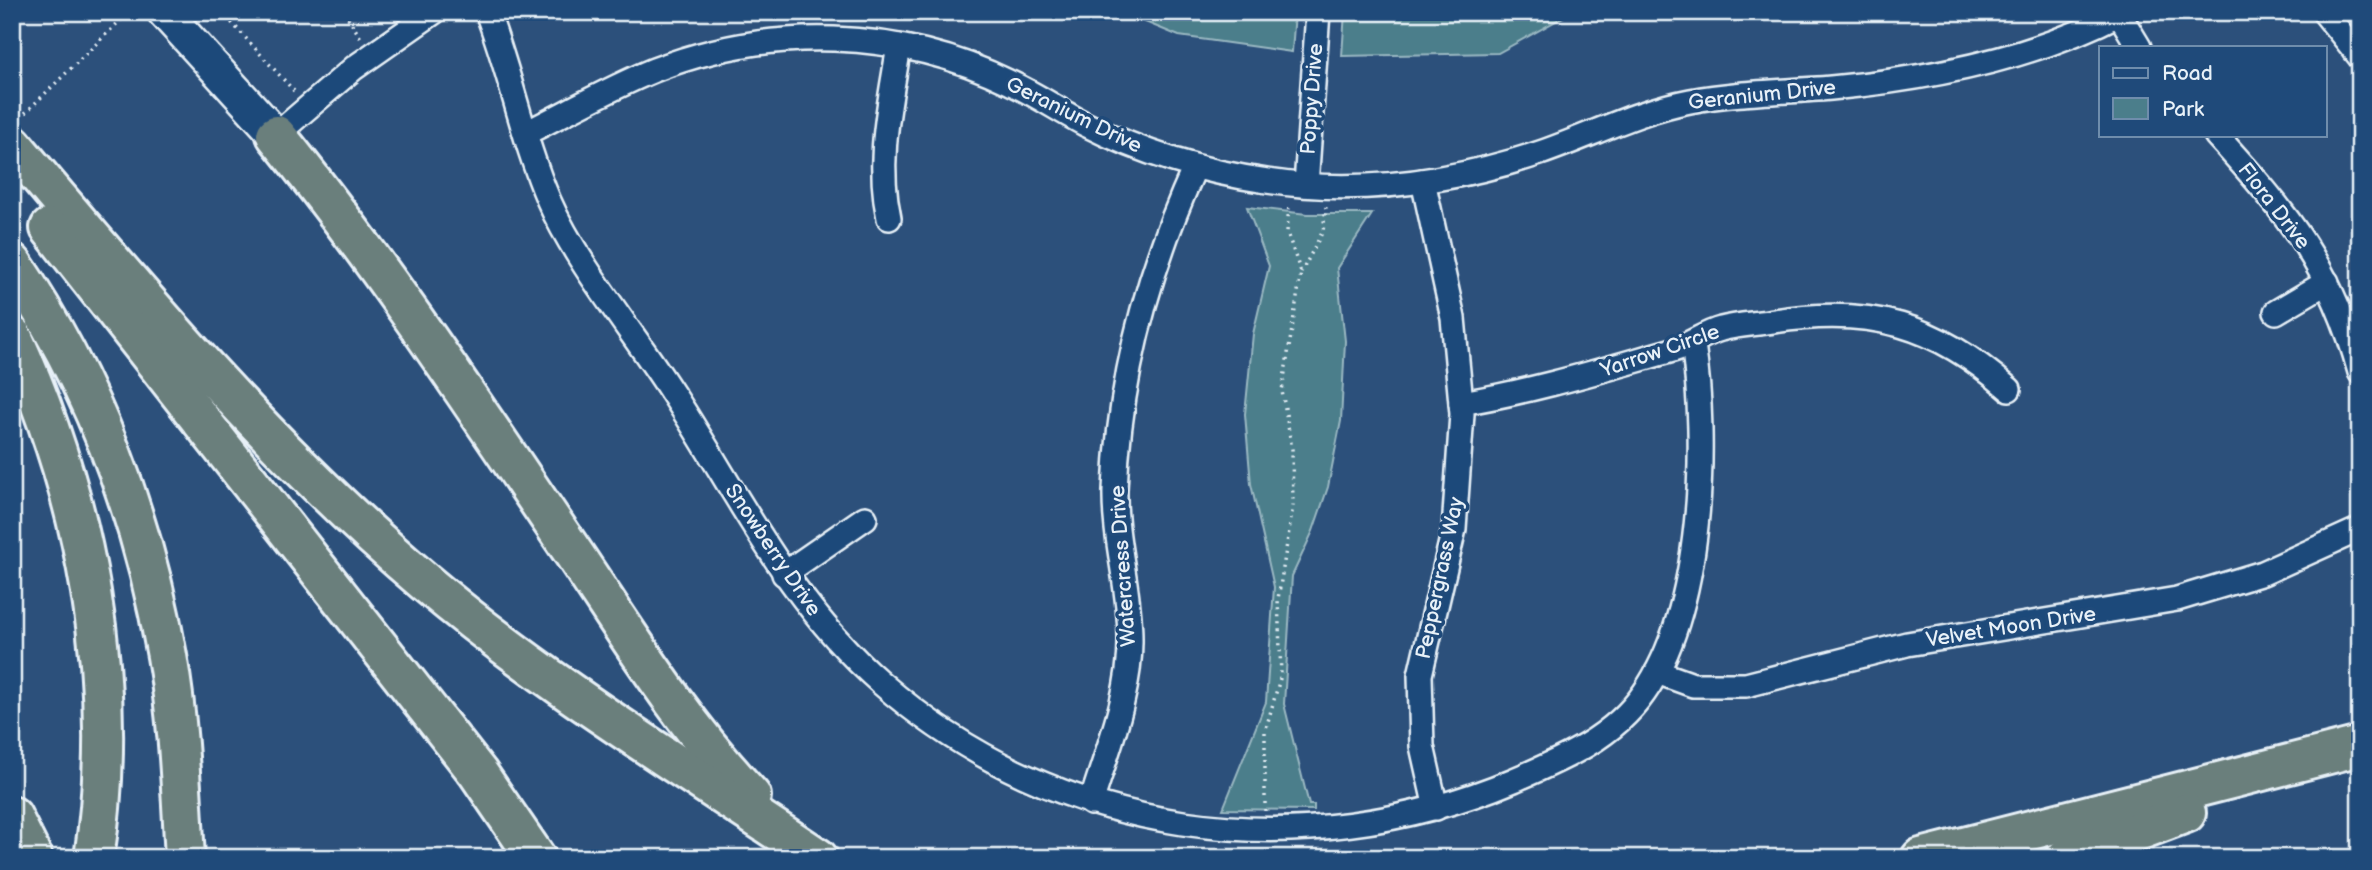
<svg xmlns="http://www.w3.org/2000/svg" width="2372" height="870" viewBox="0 0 2372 870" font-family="'Balsamiq Sans',sans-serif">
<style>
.green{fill:#4b7e8b;stroke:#9ab8c2;stroke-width:2}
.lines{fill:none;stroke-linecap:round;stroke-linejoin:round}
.street-casing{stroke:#e8f1f8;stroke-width:28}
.secondary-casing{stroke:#e8f1f8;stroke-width:37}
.highway-casing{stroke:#e8f1f8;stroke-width:44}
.path{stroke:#e8f1f8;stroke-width:3.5;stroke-dasharray:2 5;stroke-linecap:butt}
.street{stroke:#1f4a7a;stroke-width:23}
.secondary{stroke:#1f4a7a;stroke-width:32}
.highway{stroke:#6b7f7c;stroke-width:38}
.labels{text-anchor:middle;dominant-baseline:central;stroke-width:7;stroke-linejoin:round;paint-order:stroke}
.street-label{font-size:21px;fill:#e8f1f8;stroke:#1f4a7a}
</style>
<rect width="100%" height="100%" fill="#2c507b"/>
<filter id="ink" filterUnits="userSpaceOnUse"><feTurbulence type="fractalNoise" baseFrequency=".0143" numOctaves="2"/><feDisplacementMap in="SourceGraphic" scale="14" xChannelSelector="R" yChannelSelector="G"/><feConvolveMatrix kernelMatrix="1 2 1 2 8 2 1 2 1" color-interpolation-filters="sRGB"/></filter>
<g filter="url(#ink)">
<!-- green -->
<g class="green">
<polygon points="1121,12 1295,12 1292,52 1179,36"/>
<polygon points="1345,12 1572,12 1498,53 1342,56"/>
<polygon points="1247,207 1307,214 1372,214 1337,268 1345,341 1341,421 1328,487 1313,531 1292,576 1284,704 1309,805 1314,805 1314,810 1223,809 1266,702 1274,587 1251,484 1245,414 1253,334 1269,266"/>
</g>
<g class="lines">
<defs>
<g id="street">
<path d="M487 12C511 74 523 141 549 201 577 265 635 334 673 394 738 494 789 603 881 683 1057 837 1300 870 1514 780 1563 759 1613 738 1644 693 1703 609 1708 442 1693 344"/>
<polyline points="2324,12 2360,57"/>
<polyline points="2119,14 2139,47"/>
<path d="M526 133C568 112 610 88 654 70 770 25 899 28 1011 83 1037 95 1060 111 1085 124 1142 153 1204 172 1267 181 1359 195 1452 182 1540 153 1590 136 1637 111 1690 101 1737 92 1784 92 1831 88 1928 79 2035 58 2122 12"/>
<polyline points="276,135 354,68 434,12"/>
<path d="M2216 135C2288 214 2331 266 2360 372"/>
<polyline points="1423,181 1453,318 1462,414 1454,529 1420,675 1422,746 1436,808"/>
<polyline points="1306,185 1318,12"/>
<path d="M889 218C876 160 890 103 899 46"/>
<polyline points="2276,312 2327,282"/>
<path d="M1461 403C1534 391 1602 370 1673 350 1690 345 1705 333 1721 329 1738 324 1757 324 1774 321 1870 306 1936 324 2009 389"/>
<polyline points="784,574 865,518"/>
<polyline points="1657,672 1693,685 1746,685 1907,644 2177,599 2263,573 2360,529"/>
<path d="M1091 803C1107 750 1131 694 1130 638 1130 588 1114 541 1115 490 1119 376 1148 270 1195 167"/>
</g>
<polyline id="secondary" points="164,12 276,135"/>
<g id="highway">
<path d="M276 135C385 269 479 414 576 557 631 639 683 724 751 796"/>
<path d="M12 144C142 298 271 452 426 583 548 686 686 769 818 858"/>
<polyline points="50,228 478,773 536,858"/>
<path d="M12 263C92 381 143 516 167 656 179 723 181 791 185 858"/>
<path d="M12 336C86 497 121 681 94 858"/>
<polyline points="12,816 33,858"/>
<polyline points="1921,858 2360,746"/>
<polyline points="2066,858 2186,813"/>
</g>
</defs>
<!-- street casing -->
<use href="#street" class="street-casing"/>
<!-- secondary casing -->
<use href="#secondary" class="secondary-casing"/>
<!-- highway casing -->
<use href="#highway" class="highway-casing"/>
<!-- path -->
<g class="path">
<polyline points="222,12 294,91"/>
<polyline points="344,12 361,38"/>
<polyline points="20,118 129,12"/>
<polyline points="1301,273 1323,231 1326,207"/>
<polyline points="1265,811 1265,732 1281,675 1278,599 1293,506 1292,449 1282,391 1301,273 1287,232 1289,205"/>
</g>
<!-- street -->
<use href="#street" class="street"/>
<!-- secondary -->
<use href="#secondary" class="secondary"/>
<!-- highway -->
<use href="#highway" class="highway"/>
</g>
</g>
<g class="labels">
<!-- street labels -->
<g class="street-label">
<text transform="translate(1762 95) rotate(-6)">Geranium Drive</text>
<text transform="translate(1312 99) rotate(-86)">Poppy Drive</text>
<text transform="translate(1074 115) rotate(26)">Geranium Drive</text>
<text transform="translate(2274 206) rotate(52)">Flora Drive</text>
<text transform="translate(1660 351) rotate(-19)">Yarrow Circle</text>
<text transform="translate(773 550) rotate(56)">Snowberry Drive</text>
<text transform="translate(1123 566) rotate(-94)">Watercress Drive</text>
<text transform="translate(1440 578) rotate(-78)">Peppergrass Way</text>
<text transform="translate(2011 627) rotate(-9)">Velvet Moon Drive</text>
</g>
</g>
<!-- margin -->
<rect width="2372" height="870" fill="none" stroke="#1f4a7a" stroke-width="42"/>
<rect x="21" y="21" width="2330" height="828" fill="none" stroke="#e8f1f8" stroke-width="2.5" filter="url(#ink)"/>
<!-- legend -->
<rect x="2099" y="46" width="228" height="91" fill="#1f4a7a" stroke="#6f8dac" stroke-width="2"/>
<rect x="2113" y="68" width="35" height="10" fill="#1f4a7a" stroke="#6f8dac" stroke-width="2"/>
<text x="2162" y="80" font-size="21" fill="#e8f1f8">Road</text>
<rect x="2113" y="98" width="35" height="21" fill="#4b7e8b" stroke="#6f8dac" stroke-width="2"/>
<text x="2162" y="116" font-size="21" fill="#e8f1f8">Park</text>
</svg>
